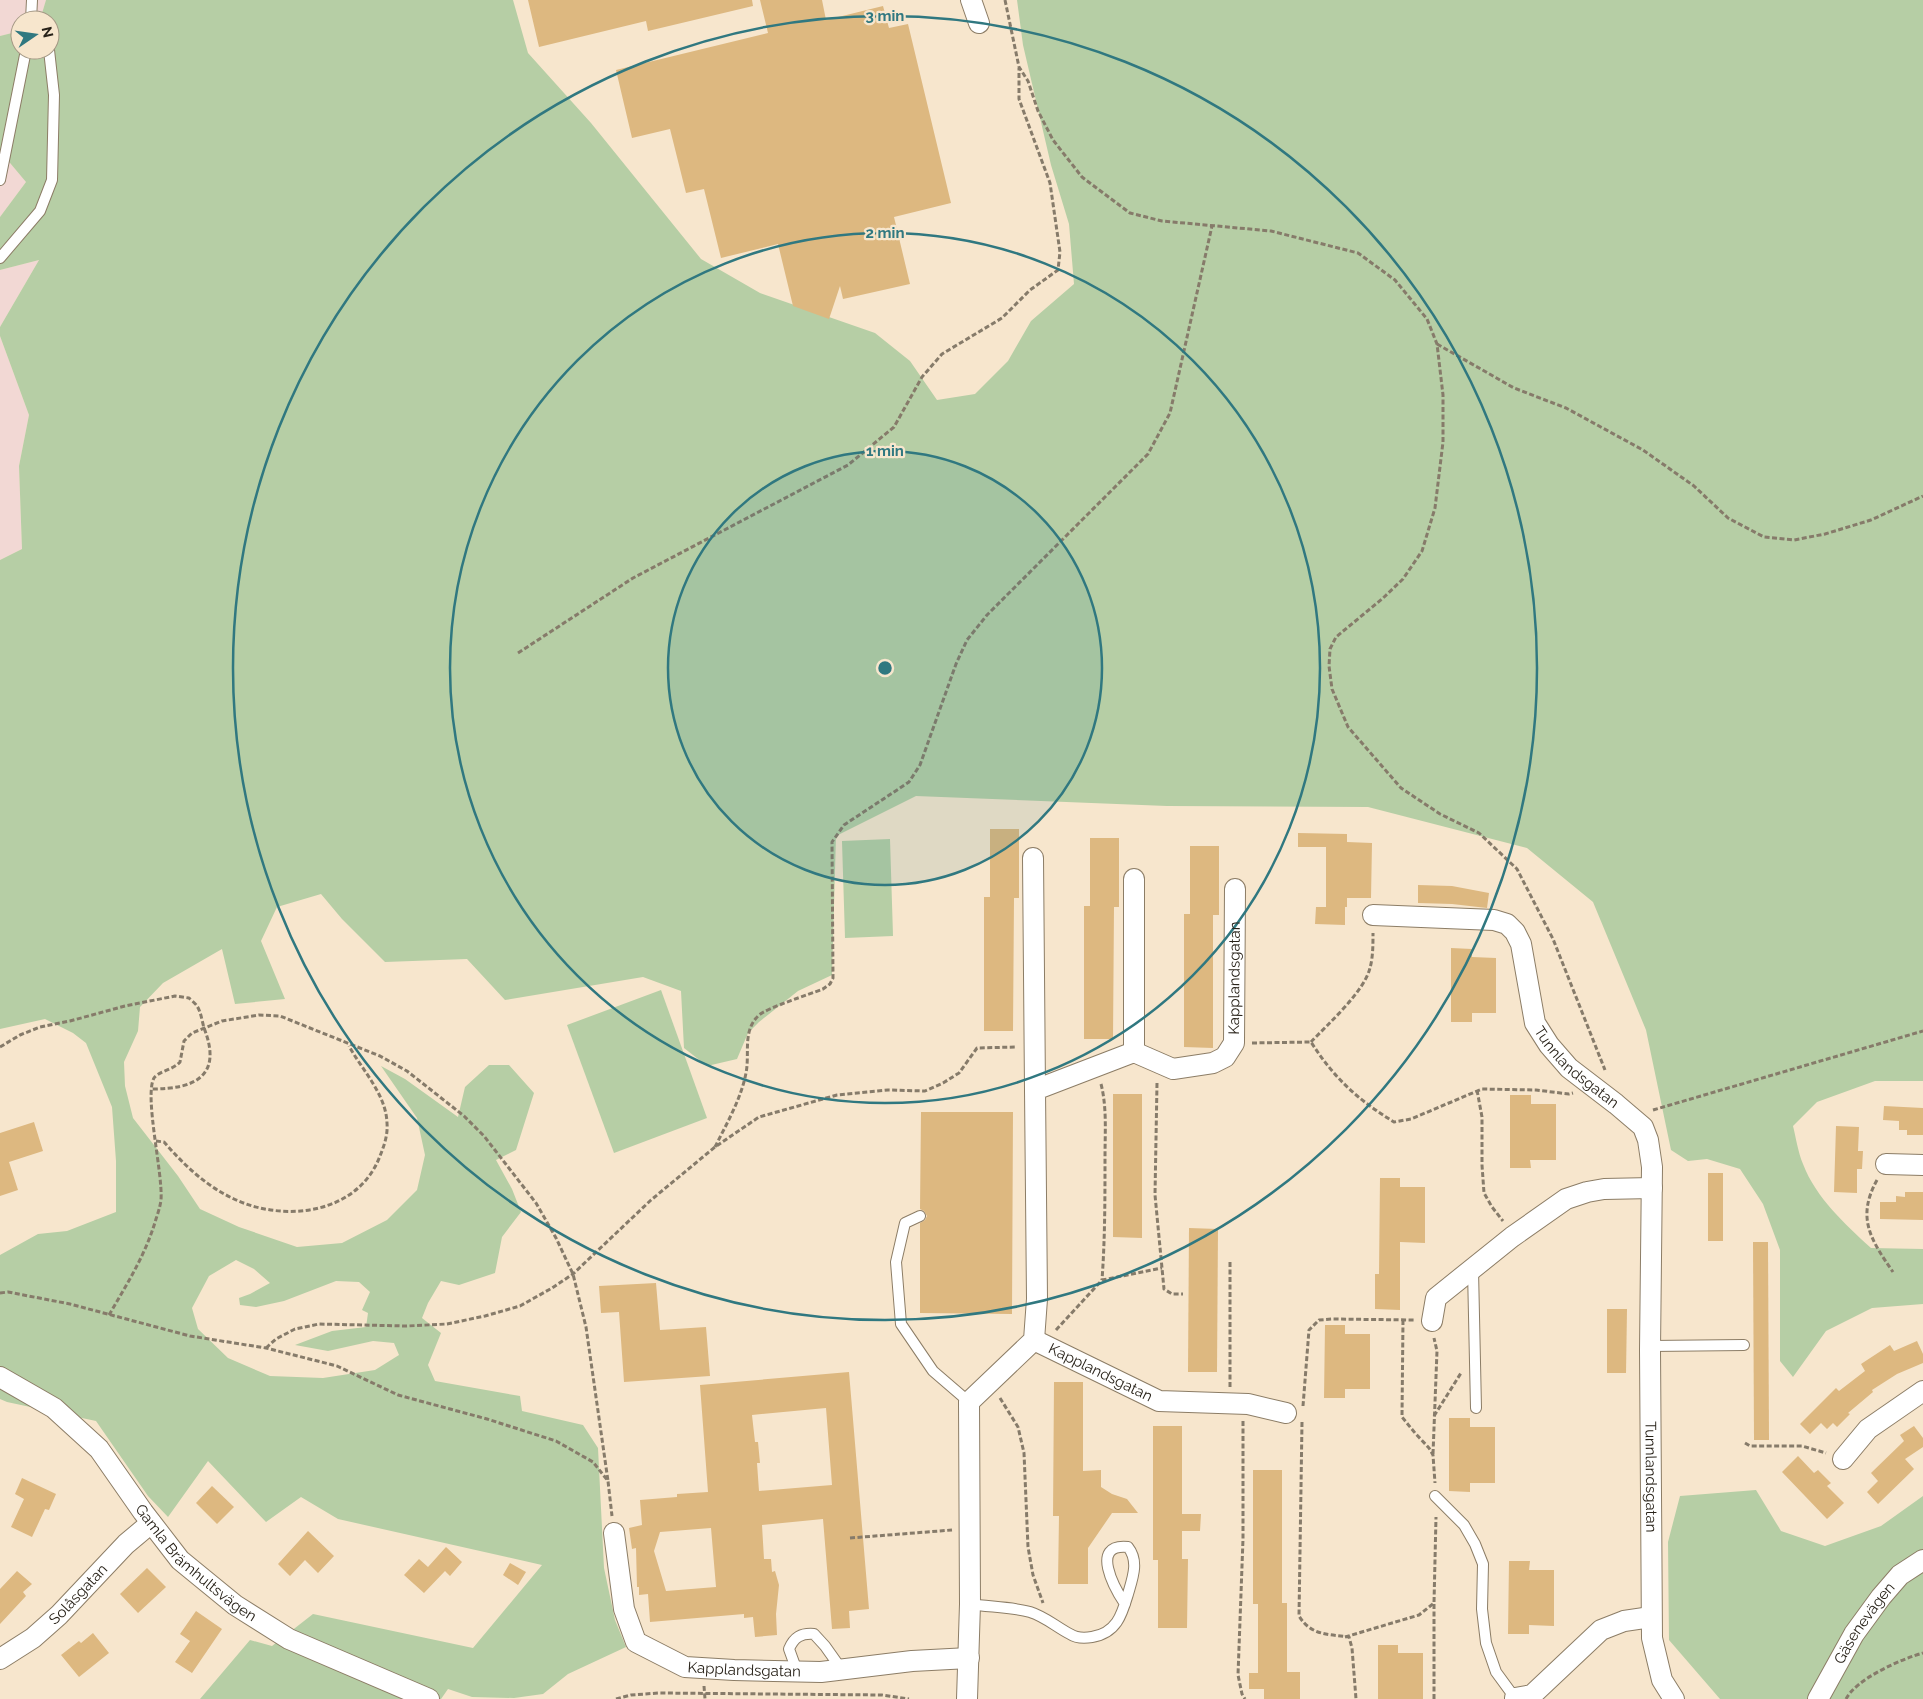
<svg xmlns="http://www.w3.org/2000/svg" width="1923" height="1699" viewBox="0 0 1923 1699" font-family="Raleway,sans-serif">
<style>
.medical{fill:#f2d8d4}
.green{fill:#b6cea5;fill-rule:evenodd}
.building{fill:#ddb880;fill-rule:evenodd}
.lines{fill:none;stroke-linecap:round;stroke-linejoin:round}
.service-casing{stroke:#8c7d66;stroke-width:12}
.minor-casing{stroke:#8c7d66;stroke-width:22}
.path{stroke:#867b6a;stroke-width:3;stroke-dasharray:5 2.5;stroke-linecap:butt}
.service{stroke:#fff;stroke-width:10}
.minor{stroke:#fff;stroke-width:20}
.ring{fill:none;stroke:#307880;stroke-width:2.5}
.labels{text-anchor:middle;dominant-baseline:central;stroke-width:4.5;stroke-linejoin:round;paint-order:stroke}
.street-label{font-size:15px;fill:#282219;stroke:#f7e6cd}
.centre{fill:#307880;stroke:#f7e6cd;stroke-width:2.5}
.ring-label{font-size:15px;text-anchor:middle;font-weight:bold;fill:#307880;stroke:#f7e6cd;stroke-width:4.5;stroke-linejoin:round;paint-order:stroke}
</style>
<rect width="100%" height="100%" fill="#f7e6cd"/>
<!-- medical -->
<g class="medical">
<polygon points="0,0 46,0 40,20 20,20 20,31 0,36"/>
<polygon points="0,151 26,182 0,217"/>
<polygon points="39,260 0,327 0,270"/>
<polygon points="0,336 29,415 19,466 22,549 0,560"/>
</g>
<!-- green -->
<g class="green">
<path d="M46 0H513L528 53 591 123 701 259 760 293 875 333 910 361 937 400 975 394 1008 361 1031 321 1074 284 1069 224 1051 165 1023 45 1017 0H1923V1081H1875L1817 1102 1793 1126C1796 1138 1798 1152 1803 1164 1816 1198 1845 1224 1871 1248L1923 1249V1304L1872 1308 1826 1331 1793 1377 1780 1361V1250L1763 1204 1740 1169 1707 1159 1688 1161 1671 1150 1646 1030 1593 902 1527 848 1368 807 1167 806 916 796 836 836 832 975 798 991 759 1022 748 1033 737 1059 707 1066 684 1048 681 991 643 977 505 1000 467 959 385 962 342 919 321 894 277 907 261 941 285 999 235 1004 222 949 163 983 140 1007 138 1031 124 1062 125 1086 133 1118 178 1176 200 1209 239 1227 297 1247 342 1243 387 1220 417 1190 425 1155 417 1118 381 1066 405 1079 458 1117 465 1087 489 1065H509L534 1093 516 1150 496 1160 512 1189 521 1212 502 1237 495 1273 459 1285 441 1281 428 1303 422 1318 441 1333 428 1365 435 1381 520 1396 522 1411 583 1425 598 1448 604 1568 615 1620 626 1647 568 1674 543 1694 514 1698 472 1697 448 1689 441 1699H200L250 1640 272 1646 313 1614 473 1648 542 1565 338 1519 301 1497 266 1522 208 1461 168 1517 148 1496 96 1421 7 1402 0 1399V1255L38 1234 67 1231 116 1212V1161L112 1107 86 1043 73 1033 45 1019 0 1029V560L22 549 19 466 29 415 0 336V327L39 260 0 270V217L26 182 0 151V36L20 31V50H50V20H40ZM236 1260 254 1269 270 1283 250 1294 239 1298 240 1305 256 1307 284 1301 336 1281 359 1282 370 1292 362 1310 368 1313 366 1327 332 1331 295 1345 328 1351 373 1341 394 1343 399 1355 375 1370 323 1378 270 1376 228 1358 198 1329 192 1308 209 1276Z"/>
<polygon points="890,839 893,936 845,938 842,841"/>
<polygon points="661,990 707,1118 614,1153 567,1025"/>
<polygon points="1756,1490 1781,1531 1825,1546 1881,1526 1923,1496 1923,1699 1720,1699 1669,1640 1668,1542 1680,1496"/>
</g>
<!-- building -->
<g class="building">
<polygon points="528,0 752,0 753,6 648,31 646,21 539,47"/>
<polygon points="760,0 822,0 826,20 883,6 889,28 908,24 951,203 894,217 910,284 843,299 840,286 829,319 793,306 778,244 721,258 704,189 686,193 670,129 632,138 616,70 768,33"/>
<polygon points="990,829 1019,829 1019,898 1014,898 1013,1031 984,1031 984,897 990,897"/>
<polygon points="1298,833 1347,834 1347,842 1372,843 1371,898 1347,898 1347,907 1345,907 1345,925 1315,924 1316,907 1326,907 1326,847 1298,847"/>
<polygon points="1090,838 1119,838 1119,907 1114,907 1113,1039 1084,1039 1084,906 1090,906"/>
<polygon points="1190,846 1219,846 1219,915 1213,915 1213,1048 1184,1047 1184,914 1190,914"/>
<polygon points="1418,885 1452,886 1489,893 1487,908 1452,904 1418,903"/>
<polygon points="1451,948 1472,949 1472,957 1496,958 1496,1013 1472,1013 1472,1022 1451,1022"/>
<polygon points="1113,1094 1142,1094 1142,1238 1113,1237"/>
<polygon points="1510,1095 1531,1095 1531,1104 1556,1104 1556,1160 1530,1160 1531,1168 1510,1168"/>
<polygon points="1884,1106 1923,1108 1923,1135 1907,1135 1907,1130 1899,1130 1899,1121 1883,1120"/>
<polygon points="921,1112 1013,1112 1012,1314 920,1313 920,1223 925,1220 927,1216 924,1211 920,1209"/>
<polygon points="34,1122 43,1151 9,1162 18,1190 0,1196 0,1133"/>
<polygon points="1836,1126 1859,1127 1858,1151 1863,1151 1862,1169 1857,1169 1857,1193 1834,1192"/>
<rect x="1708" y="1173" width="15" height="68"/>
<polygon points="1380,1178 1400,1178 1400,1187 1425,1187 1425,1243 1400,1242 1400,1310 1375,1309 1375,1274 1379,1274"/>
<polygon points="1905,1192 1923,1192 1923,1220 1880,1219 1880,1202 1896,1202 1896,1196 1905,1197"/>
<polygon points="1189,1228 1218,1229 1217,1372 1188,1372"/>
<polygon points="1753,1242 1768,1242 1769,1440 1754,1440"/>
<polygon points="656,1283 660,1330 706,1327 710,1376 624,1382 619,1312 601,1313 599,1286"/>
<polygon points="1607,1309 1627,1309 1626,1373 1607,1373"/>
<polygon points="1325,1325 1345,1325 1345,1334 1370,1334 1370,1389 1345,1389 1345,1398 1324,1398"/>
<polygon points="1917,1341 1923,1354 1923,1363 1897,1374 1872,1390 1873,1392 1848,1413 1850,1414 1837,1427 1833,1423 1827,1429 1821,1423 1810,1434 1800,1424 1836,1388 1839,1391 1865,1371 1861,1364 1890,1345 1894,1351"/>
<path d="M849 1372 869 1609 849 1611 850 1628 832 1629 823 1519 762 1525 764 1559H771L772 1572 775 1571 779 1585 776 1614 777 1635 755 1637 753 1617 744 1618V1614L650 1622 648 1594 639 1595V1587H637L636 1548 632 1549 629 1528 642 1525 640 1500 677 1497V1494L708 1492 700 1385ZM826 1408 832 1485 759 1491 757 1463H760L758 1442H755L752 1415ZM711 1528 716 1587 666 1591 654 1551 660 1532Z"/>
<polygon points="1054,1382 1083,1382 1083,1471 1101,1470 1101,1487 1112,1494 1127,1499 1138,1513 1112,1513 1088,1548 1088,1584 1058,1584 1059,1516 1053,1516"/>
<polygon points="1449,1418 1470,1418 1470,1427 1495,1427 1495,1483 1470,1483 1470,1492 1449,1491"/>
<polygon points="1153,1426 1182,1426 1182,1514 1201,1514 1200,1531 1182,1531 1182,1559 1188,1559 1187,1628 1158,1628 1158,1560 1153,1560"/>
<polygon points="1914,1426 1923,1438 1923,1447 1905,1459 1914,1469 1878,1504 1867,1492 1878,1481 1871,1473 1904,1441 1900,1435"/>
<polygon points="1798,1456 1814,1473 1818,1470 1831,1483 1827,1486 1844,1503 1827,1519 1782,1472"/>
<polygon points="1253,1470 1282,1470 1282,1603 1287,1603 1287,1672 1300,1672 1300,1699 1264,1699 1264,1689 1249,1689 1249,1673 1258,1673 1258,1604 1253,1604"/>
<polygon points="22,1478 56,1494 49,1510 45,1509 32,1537 11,1527 24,1499 15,1494"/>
<polygon points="212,1486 234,1507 217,1524 196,1503"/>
<polygon points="308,1531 334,1556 318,1573 305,1560 290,1576 278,1564"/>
<polygon points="446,1547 462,1562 450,1576 445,1571 424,1593 404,1575 419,1559 428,1567"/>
<polygon points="1509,1561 1530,1561 1529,1570 1554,1570 1554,1626 1529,1625 1529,1634 1508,1634"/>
<polygon points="510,1563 526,1572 518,1585 503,1575"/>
<polygon points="147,1568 166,1587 138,1613 120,1594"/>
<polygon points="17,1571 32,1584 23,1592 26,1596 0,1624 0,1589"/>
<polygon points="196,1611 222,1629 192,1673 175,1662 190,1641 180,1634"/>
<polygon points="93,1633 109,1653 79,1677 61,1655 79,1641 81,1643"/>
<polygon points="1378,1645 1398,1645 1398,1653 1423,1653 1423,1699 1378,1699"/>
</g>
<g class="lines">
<defs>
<g id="service">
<polyline points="31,20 32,0"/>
<polyline points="0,180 26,50"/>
<polyline points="0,258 40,211 52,180 54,95 49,50"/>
<polyline points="920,1216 905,1223 896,1262 901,1324 933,1371 969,1402"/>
<polyline points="1473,1270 1476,1408"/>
<polyline points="1651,1346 1744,1345"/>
<polyline points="1435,1496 1464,1525 1475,1544 1483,1564 1482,1609 1486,1643 1496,1672 1515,1698"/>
<path d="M970 1604C989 1607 1012 1607 1030 1612 1046 1617 1056 1627 1070 1634 1076 1638 1086 1638 1092 1637 1117 1633 1122 1614 1128 1594 1133 1577 1139 1561 1128 1547 1089 1543 1115 1589 1125 1604"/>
<path d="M797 1671 789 1649C794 1637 801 1633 814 1634L825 1646 842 1670"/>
</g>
<g id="minor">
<polyline points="971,0 979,23"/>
<polyline points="1033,858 1035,1090"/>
<path id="s1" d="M1373 915 1494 920 1507 924 1515 932 1521 944 1535 1023 1549 1045 1569 1068 1616 1104 1643 1127 1648 1140 1652 1167 1650 1350 1652 1638 1662 1680 1674 1699"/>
<polyline points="1134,1052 1134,879"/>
<polyline points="1886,1164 1923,1165"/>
<polyline points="1432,1321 1436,1298 1512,1237 1566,1199 1587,1192 1604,1189 1652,1188"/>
<path id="s2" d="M1034 1340 1159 1401 1248 1404 1286 1413"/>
<path id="s3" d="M0 1377 54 1408 99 1449 143 1512 180 1560 235 1605 289 1639 429 1699"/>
<polyline points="1843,1459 1868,1429 1923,1391"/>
<path id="s4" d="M614 1533 624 1609 636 1642 685 1667 734 1670 821 1672 912 1661 969 1658"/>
<path id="s5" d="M0 1659 33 1638 59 1615 126 1544 151 1523"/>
<polyline points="1515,1698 1532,1695 1601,1630 1624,1621 1651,1617"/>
<path id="s6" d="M967 1699 970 1604 969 1402 1034 1340 1037 1299 1035 1090 1134 1052 1173 1069 1213 1063 1225 1057 1234 1043 1235 889"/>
<path id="s7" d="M1818 1699 1854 1634 1881 1597 1900 1575 1923 1560"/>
</g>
</defs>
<!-- service casing -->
<use href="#service" class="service-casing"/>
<!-- minor casing -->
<use href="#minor" class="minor-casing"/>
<!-- path -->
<g class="path">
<polyline points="1005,0 1019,67 1028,81 1038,111 1053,140 1082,177 1130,213 1162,221 1271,231 1358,253 1395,280 1427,319 1437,344 1443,395 1443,442 1435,508 1422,551 1403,579 1382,599 1336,637 1330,649 1329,666 1332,689 1348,727 1401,788 1440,814 1479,833 1517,869 1553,939 1605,1070"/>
<polyline points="1437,344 1514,388 1566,408 1643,450 1694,486 1728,518 1764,537 1794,540 1825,534 1871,520 1923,496"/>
<polyline points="518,653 633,578 848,465 894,427 922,377 942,354 1002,318 1030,290 1058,270 1060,252 1050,183 1019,99 1019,68"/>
<path d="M1311 1042C1328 1024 1364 992 1370 968 1373 957 1373 945 1373 933"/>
<path d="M1252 1043 1311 1042C1334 1078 1358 1100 1394 1122L1411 1119 1482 1089 1536 1090 1569 1094 1573 1093"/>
<path d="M0 1047 20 1035 40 1027 70 1021 125 1006 175 996 189 998C191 1000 195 1003 197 1006 201 1012 202 1021 204 1028 223 1076 195 1089 152 1089"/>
<polyline points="1157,1083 1155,1195 1164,1289 1172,1294 1183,1294"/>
<path d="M1101 1084C1107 1107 1105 1133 1105 1157 1105 1198 1105 1239 1102 1280"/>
<polyline points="1477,1090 1482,1117 1482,1165 1484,1193 1492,1207 1503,1221"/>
<polyline points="1653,1110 1923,1031"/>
<path d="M156 1141 164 1142C184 1165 206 1186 234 1199 285 1223 358 1214 380 1156 384 1146 388 1135 387 1123 386 1094 362 1070 349 1046"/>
<path d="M715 1147C727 1123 741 1099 746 1073 750 1053 742 1031 759 1015 767 1008 810 994 823 989L830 984 833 978 832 842 844 825 909 782 920 765 956 664 967 640 987 615 1148 454 1170 413 1212 226"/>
<path d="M1877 1180C1856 1218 1871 1240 1893 1272"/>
<polyline points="0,1293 8,1292 70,1304 190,1336 266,1348 337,1366 398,1395 487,1419 556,1441 593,1462 608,1481 612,1516"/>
<path d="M109 1315C127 1284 146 1254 156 1219 158 1213 160 1207 161 1200 163 1173 144 1096 154 1078 159 1071 173 1070 180 1062L184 1041 192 1033 222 1021 259 1015 280 1016 380 1056 407 1071 464 1116 484 1136 536 1203 556 1238 573 1274 586 1327 608 1481"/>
<polyline points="1403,1320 1402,1417 1415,1433 1429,1448 1433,1455 1435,1483"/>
<polyline points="1056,1330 1102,1280 1162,1268"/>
<polyline points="266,1348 276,1339 295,1329 319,1324 407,1326 447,1324 485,1316 520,1306 552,1288 573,1274 651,1200 715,1147 759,1117 837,1095 888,1090 925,1091 943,1083 959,1073 977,1048 1017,1047"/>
<polyline points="1230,1387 1230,1262"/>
<polyline points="1000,1398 1018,1427 1024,1453 1028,1547 1033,1575 1043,1603"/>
<polyline points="1303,1406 1309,1330 1319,1320 1332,1319 1415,1320"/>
<polyline points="1434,1416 1461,1373"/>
<polyline points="1243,1421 1243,1539 1238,1675 1242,1694 1245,1699"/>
<path d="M1302 1422 1299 1616C1311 1636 1329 1634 1349 1637L1352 1648 1356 1699"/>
<polyline points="1745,1443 1750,1446 1802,1446 1826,1453"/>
<polyline points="1433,1454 1437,1351 1434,1338"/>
<polyline points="850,1538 952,1530"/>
<polyline points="1345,1637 1419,1615 1434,1603 1436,1517"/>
<polyline points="704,1686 705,1699"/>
<polyline points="616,1699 631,1695 659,1693 882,1695 909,1699"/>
<polyline points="1434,1699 1434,1604"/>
<path d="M1846 1699C1856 1679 1901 1659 1923 1653"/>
</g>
<!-- service -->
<use href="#service" class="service"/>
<!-- minor -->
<use href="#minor" class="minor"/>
</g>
<!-- distance rings -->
<circle cx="885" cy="668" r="217" fill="#307880" fill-opacity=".12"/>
<g class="ring">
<circle cx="885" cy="668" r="217"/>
<circle cx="885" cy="668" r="435"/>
<circle cx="885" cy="668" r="652"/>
</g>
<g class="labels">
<!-- street labels -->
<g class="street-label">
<text stroke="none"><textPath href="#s6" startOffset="921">Kapplandsgatan</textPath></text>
<text stroke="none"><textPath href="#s1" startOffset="301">Tunnlandsgatan</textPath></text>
<text stroke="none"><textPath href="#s2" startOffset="74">Kapplandsgatan</textPath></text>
<text stroke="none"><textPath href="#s1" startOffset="742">Tunnlandsgatan</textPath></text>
<text stroke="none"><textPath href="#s3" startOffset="274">Gamla Brämhultsvägen</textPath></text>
<text stroke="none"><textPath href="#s5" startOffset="102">Solåsgatan</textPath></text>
<text stroke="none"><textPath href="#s7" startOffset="89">Gäsenevägen</textPath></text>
<text stroke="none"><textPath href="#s4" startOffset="226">Kapplandsgatan</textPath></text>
</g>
</g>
<circle cx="885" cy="668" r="8" class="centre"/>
<g class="ring-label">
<text x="885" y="21">3 min</text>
<text x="885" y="238">2 min</text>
<text x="885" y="456">1 min</text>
</g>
<!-- north arrow -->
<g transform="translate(35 35) rotate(77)"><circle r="24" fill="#f7e6cd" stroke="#a49885"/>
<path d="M0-4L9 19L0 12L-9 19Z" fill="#307880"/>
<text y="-8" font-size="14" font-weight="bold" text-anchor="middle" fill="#282219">N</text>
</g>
</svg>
